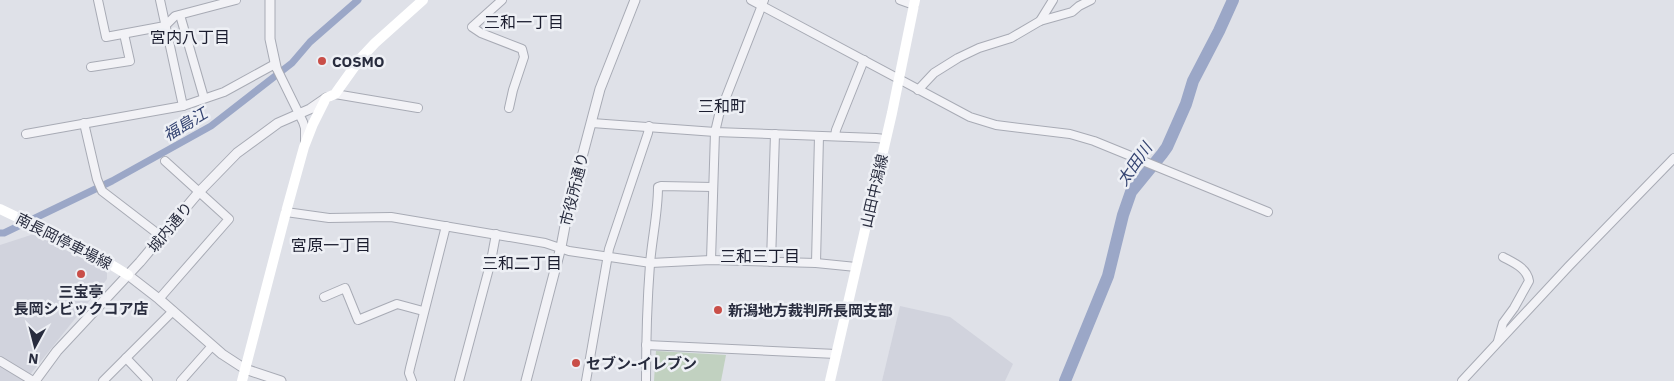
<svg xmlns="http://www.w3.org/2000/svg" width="1674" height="381" viewBox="0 0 1674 381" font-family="'IBM Plex Sans','Noto Sans JP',sans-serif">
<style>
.built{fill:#d1d3dd}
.green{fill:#c1d1c0}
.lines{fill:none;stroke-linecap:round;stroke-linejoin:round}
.canal{stroke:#9ba7c7;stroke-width:7}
.river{stroke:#9ba7c7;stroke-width:12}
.minor-casing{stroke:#a8abb5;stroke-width:10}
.tertiary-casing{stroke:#a8abb5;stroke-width:11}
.minor{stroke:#f2f2f6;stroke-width:8}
.tertiary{stroke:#f2f2f6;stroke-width:9}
.secondary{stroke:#fff;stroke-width:10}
.poi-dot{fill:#c94e48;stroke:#eef0f5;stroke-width:2}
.labels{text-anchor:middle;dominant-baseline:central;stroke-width:5;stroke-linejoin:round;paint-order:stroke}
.poi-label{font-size:15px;font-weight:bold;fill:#282c3e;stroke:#eef0f5;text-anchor:start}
.street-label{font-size:15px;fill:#282c3e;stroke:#eef0f5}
.neighbourhood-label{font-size:16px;fill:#1b1d2f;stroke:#eef0f5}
.water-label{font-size:16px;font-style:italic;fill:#344371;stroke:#eef0f5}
</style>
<rect width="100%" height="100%" fill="#dfe1e8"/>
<!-- built -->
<g class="built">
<polygon points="34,234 107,271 107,279 29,376 0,358 0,245"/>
<polygon points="900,306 950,317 1013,364 1005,381 882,381"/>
<polygon points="0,366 26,381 0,381"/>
</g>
<!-- green -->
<polygon class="green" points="656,351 726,355 721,381 654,381"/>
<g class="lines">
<!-- canal -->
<polyline class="canal" points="0,233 4,233 112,181 211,126 292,63 310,42 358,0"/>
<!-- river -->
<polyline class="river" points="1065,381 1108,276 1123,215 1131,192 1162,154 1167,147 1186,104 1193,81 1219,31 1233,0"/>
<defs>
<g id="minor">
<polyline points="98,0 106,37 165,26 175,16 236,0"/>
<polyline points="160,0 183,106"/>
<polyline points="502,0 472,27 481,33 522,49 524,57 513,90 509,108"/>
<polyline points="751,0 970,117 996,125 1070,134 1094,141 1268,212"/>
<polyline points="900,0 914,5"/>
<polyline points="180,15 204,98"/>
<polyline points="1040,21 1053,0"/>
<polyline points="91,67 130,61 124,34"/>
<polyline points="276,67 303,122 305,128 305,141"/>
<polyline points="918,90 934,73 958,58 979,48 1011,38 1040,21 1072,12 1079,6 1091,0"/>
<polyline points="335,94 418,108"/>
<polyline points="84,123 97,179 102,191 162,237"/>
<polyline points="592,123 715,132 876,138 885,139"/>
<polyline points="26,134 183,106 224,92 275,64"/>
<polyline points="835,136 836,130 864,60"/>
<polyline points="286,212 329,218 391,217 545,243 569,251 651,263 711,260 816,263 856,267"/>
<polyline points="711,260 715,132 719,115 764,0"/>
<polyline points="771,262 775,134"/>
<polyline points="816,263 819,136"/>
<polyline points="324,297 345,288 358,320 397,304 423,311"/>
<polyline points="159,299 229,219 165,161"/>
<path d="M1498 341 1503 323 1514 308 1529 281C1527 268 1514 263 1503 257"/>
<polyline points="646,345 836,354"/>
<polyline points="126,358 148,381"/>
<polyline points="0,361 33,381"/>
<polyline points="103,381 173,311"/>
<polyline points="181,381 212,346"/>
<polyline points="412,381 409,373 410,368 446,226"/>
<polyline points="459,381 491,261 496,234"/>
<polyline points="586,381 609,249 648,133 649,126"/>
<path d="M646 381C646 342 647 303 650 264 652 238 658 213 658 187L661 186 713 187"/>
<polyline points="1462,381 1569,266 1674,158"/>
</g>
<g id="tertiary">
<polyline points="270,0 270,39 276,67"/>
<polyline points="128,275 159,299 222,354 245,369 281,381"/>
<polyline points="35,381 57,351 140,262 199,192 237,153 278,123 310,109 326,98"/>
<polyline points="526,381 561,247 568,210 600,89 635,0"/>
</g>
</defs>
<!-- minor casing -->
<use href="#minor" class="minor-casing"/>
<!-- tertiary casing -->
<use href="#tertiary" class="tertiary-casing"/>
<!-- minor -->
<use href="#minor" class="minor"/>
<!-- tertiary -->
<use href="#tertiary" class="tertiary"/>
<!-- secondary -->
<g class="secondary">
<polyline points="0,209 92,253 128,275"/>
<polyline points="242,381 286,212 304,147 313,124 326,98 335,94 360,59 375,43 423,0"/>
<polyline points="830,381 892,113 915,0"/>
</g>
</g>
<!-- markers -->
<g class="poi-dot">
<circle cx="322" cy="61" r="5"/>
<circle cx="81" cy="274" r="5"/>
<circle cx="718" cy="310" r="5"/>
<circle cx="576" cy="363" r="5"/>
</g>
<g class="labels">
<!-- poi labels -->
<g class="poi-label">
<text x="332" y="61">COSMO</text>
<text x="81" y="291" text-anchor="middle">三宝亭<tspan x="81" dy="17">長岡シビックコア店</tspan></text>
<text x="728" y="310">新潟地方裁判所長岡支部</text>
<text x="586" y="363">セブン-イレブン</text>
</g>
<!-- street labels -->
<g class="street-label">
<text transform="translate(574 189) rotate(-76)">市役所通り</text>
<text transform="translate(874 191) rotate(-77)">山田中潟線</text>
<text transform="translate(170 227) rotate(-50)">城内通り</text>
<text transform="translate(64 241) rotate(27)">南長岡停車場線</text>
</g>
<!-- neighbourhood labels -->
<g class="neighbourhood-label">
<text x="524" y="22">三和一丁目</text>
<text x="190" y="37">宮内八丁目</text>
<text x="722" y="106">三和町</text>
<text x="331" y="245">宮原一丁目</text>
<text x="760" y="256">三和三丁目</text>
<text x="522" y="263">三和二丁目</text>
</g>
<!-- water labels -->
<g class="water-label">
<text transform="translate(185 124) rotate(-31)">福島江</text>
<text transform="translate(1134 164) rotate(-55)">太田川</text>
</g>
</g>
<!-- north arrow -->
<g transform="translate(35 346) rotate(187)" stroke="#eef0f5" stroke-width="4" paint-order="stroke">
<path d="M0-4L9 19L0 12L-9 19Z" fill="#282c3e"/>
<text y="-8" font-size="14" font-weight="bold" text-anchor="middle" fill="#282c3e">N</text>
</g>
</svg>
